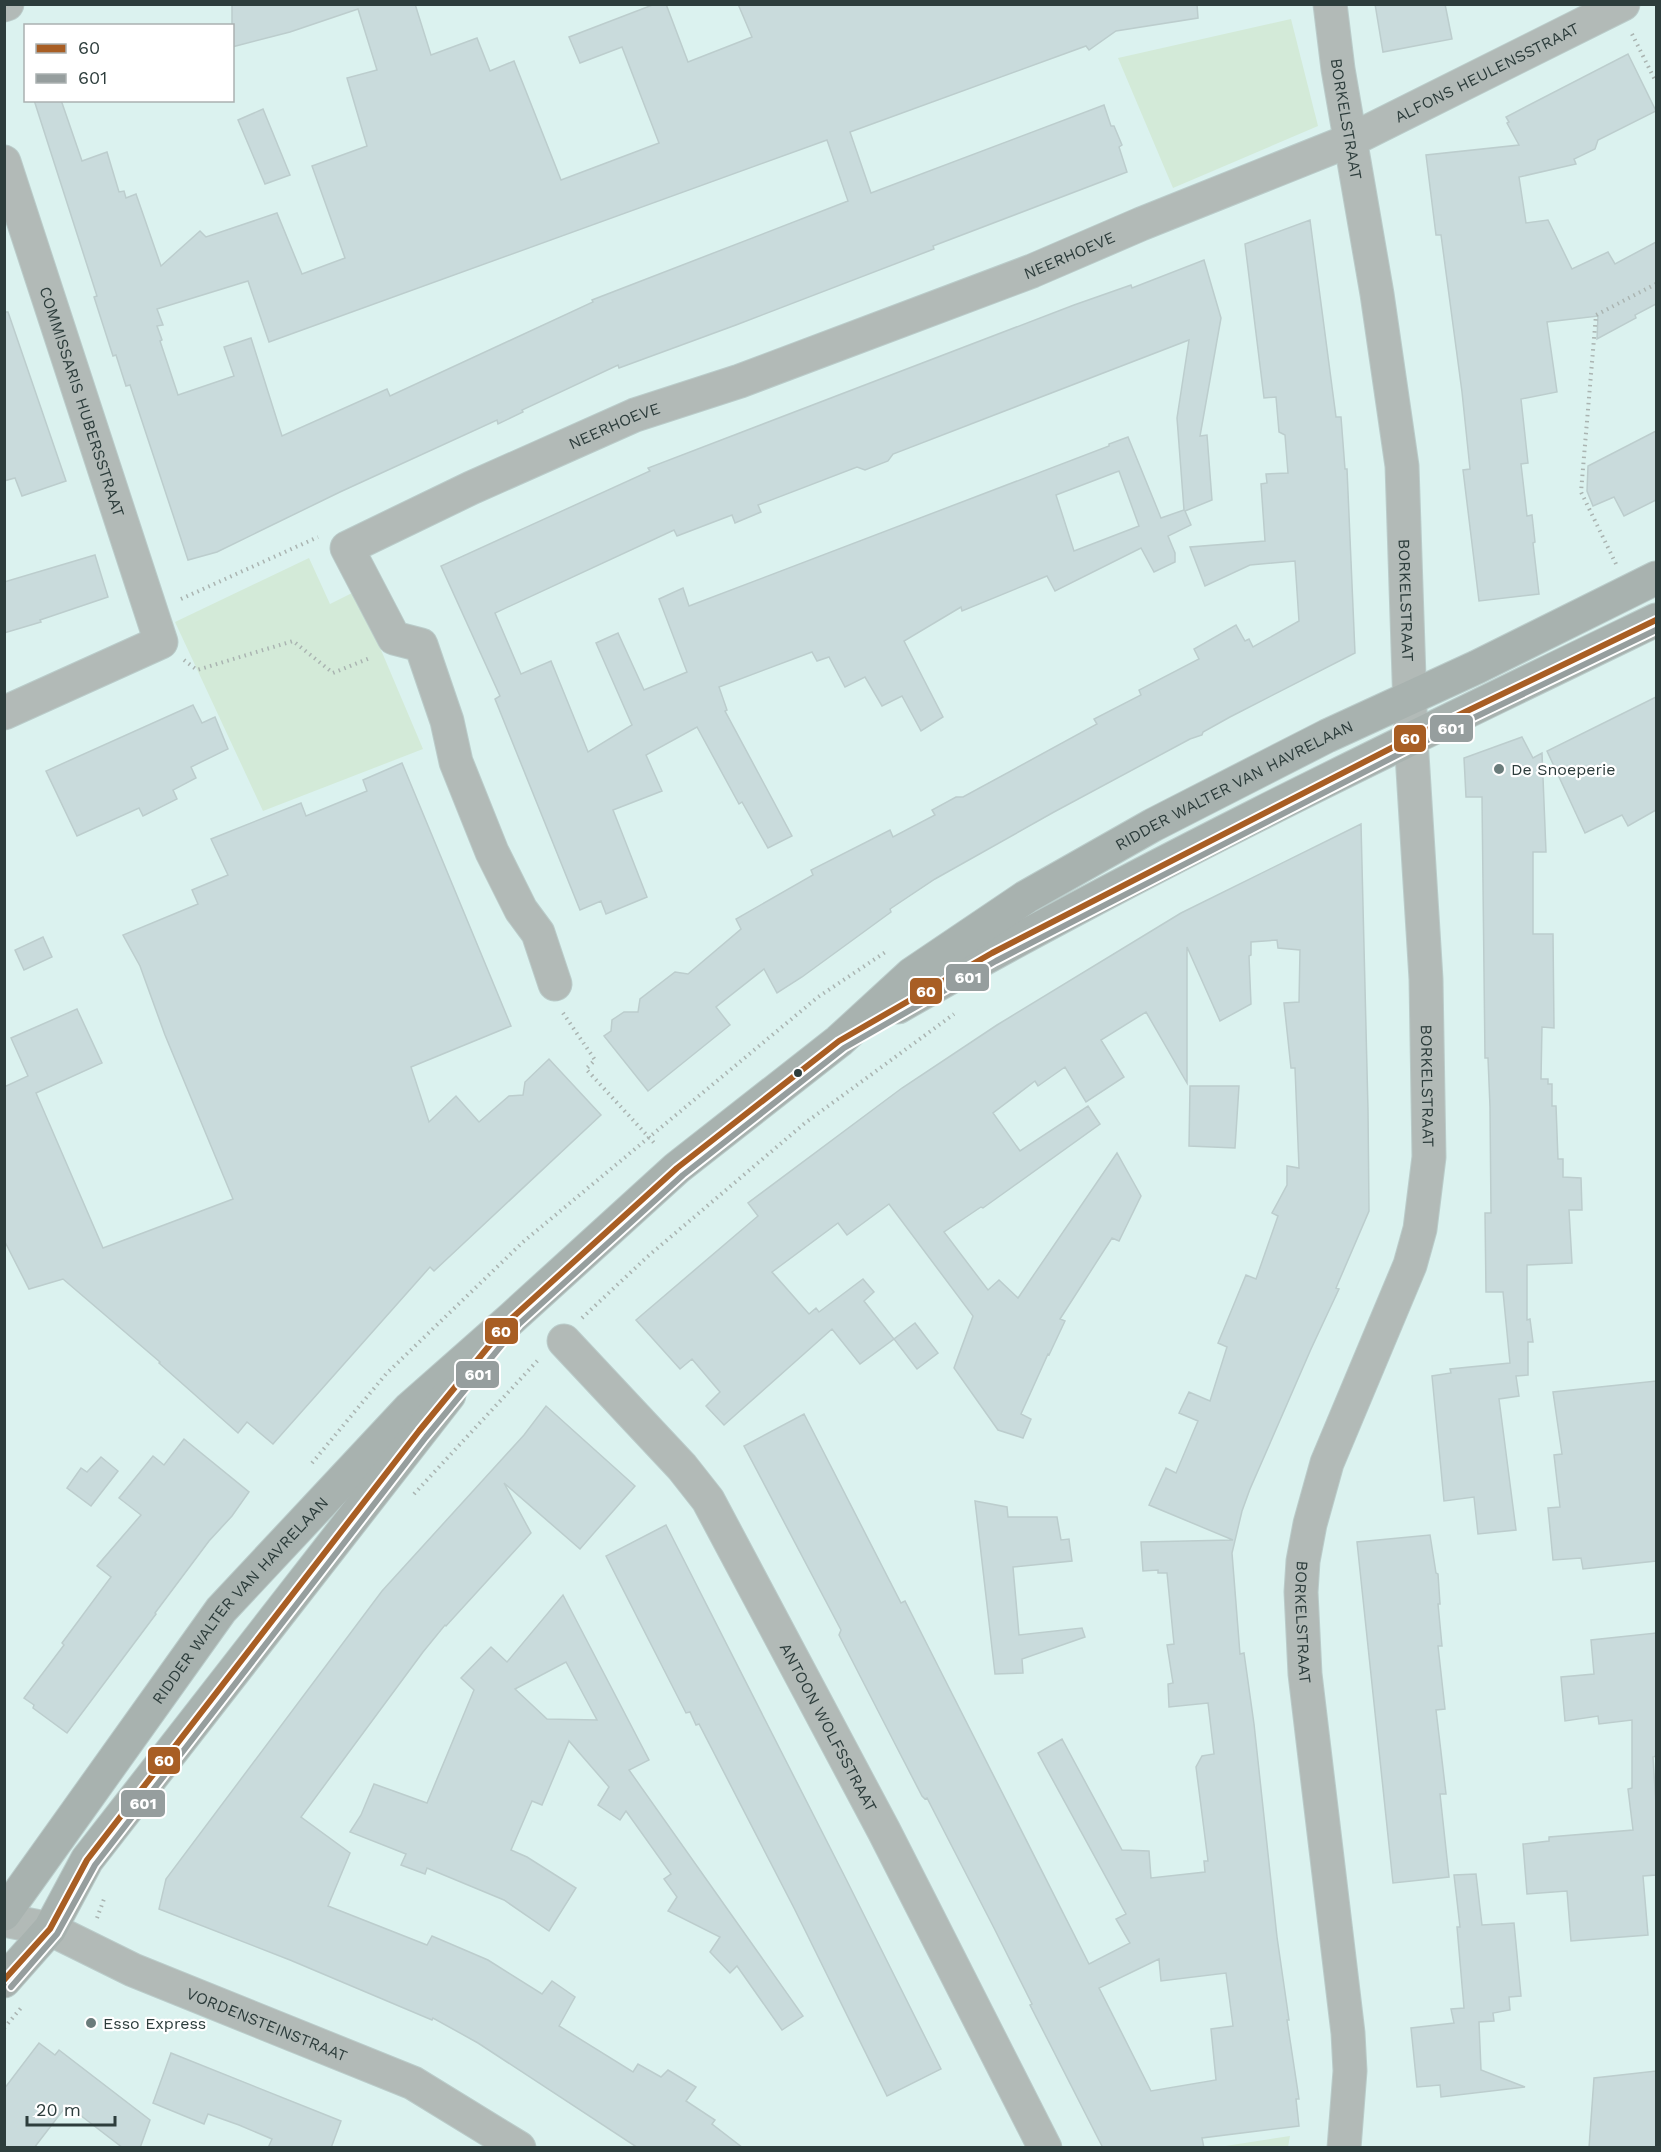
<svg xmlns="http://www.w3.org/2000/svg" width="1661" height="2152" viewBox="0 0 1661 2152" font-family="'Work Sans',sans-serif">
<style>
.green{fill:#d3ead8}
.building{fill:#c9dbdc;stroke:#bccdcd;stroke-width:1.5;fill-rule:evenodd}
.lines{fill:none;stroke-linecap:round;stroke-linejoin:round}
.minor-casing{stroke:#baccca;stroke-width:35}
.major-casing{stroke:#baccca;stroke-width:35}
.path{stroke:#aab4b1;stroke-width:4;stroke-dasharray:1.5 4.5;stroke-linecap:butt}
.minor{stroke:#b2bab7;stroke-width:33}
.major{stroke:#a8b2af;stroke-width:33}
.bus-1-casing{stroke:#fff;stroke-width:10}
.bus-2-casing{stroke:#fff;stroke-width:10}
.bus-1{stroke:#a85e24;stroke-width:6}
.bus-2{stroke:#969e9e;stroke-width:6}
.poi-dot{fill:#6a7c7b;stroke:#fff;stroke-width:2}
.bus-dot{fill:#2d3d3c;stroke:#fff;stroke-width:2}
.labels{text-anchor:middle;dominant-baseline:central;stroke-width:4.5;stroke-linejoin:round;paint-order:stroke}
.street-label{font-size:16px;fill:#2d3d3c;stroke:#fff}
.poi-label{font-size:16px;fill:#2d3d3c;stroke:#fff;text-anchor:start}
.line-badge{stroke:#fff;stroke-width:2}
.badge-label{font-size:16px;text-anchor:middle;font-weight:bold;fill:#fff}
</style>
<rect width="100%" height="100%" fill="#dbf2ef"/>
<!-- green -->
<g class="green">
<polygon points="1291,19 1318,126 1173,188 1118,58"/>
<polygon points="309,558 330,604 356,591 423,749 263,811 175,622"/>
<polygon points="1290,2136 1288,2147 1219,2147"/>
</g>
<!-- building -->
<g class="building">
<path d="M232 4H415L431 55 477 38 490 71 514 61 561 180 659 143 622 47 580 63 569 37 655 4H666L688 62 752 37 738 4H1197L1198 18 1116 31 1089 50 1086 46 850 132 871 193 1104 105 1111 126H1114L1122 145 1119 147 1127 172 933 246 934 249 736 325 619 368 618 365 522 410 523 412 498 424 497 420 340 492 217 552 188 560 130 385 126 386 116 355 113 356 94 297 97 296 34 100H61L82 161 107 152 119 192 124 191 126 198 136 194 161 266 200 231 206 237 277 213 302 274 345 258 312 166 367 146 347 78 377 70 358 9 290 32 232 47ZM827 140 848 201 592 300 593 302 390 396 387 389 282 436 251 338 224 347 234 376 178 395 160 341 162 340 157 326 163 325 157 309 248 281 269 342Z"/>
<polygon points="1375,4 1445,4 1452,39 1383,52"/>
<polygon points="1628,54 1656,111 1598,140 1595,149 1574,159 1576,164 1519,177 1526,223 1548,220 1572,269 1608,252 1615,264 1656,242 1656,304 1635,315 1636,318 1597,339 1598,316 1547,322 1557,392 1521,399 1528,463 1521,464 1527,516 1532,515 1535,542 1533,543 1539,594 1479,601 1463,470 1470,469 1462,392 1441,235 1436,235 1426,155 1519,145 1507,123 1509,122 1506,117"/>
<polygon points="263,109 290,175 265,184 238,120"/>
<polygon points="1310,220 1336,417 1341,417 1345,469 1347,469 1355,653 1230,717 1203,732 1202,735 1190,739 1054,812 935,879 890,909 891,912 802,977 777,993 764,969 716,1007 730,1025 648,1091 604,1036 611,1031 612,1020 624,1012 638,1012 640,999 675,972 688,974 741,929 736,919 813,875 811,870 890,830 893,837 935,815 932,810 956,797 963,797 1097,724 1094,719 1141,695 1139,690 1199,659 1194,649 1236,625 1245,641 1249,639 1253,647 1299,621 1295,561 1250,565 1205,586 1190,547 1265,541 1261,484 1267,483 1266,474 1288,473 1285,435 1279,432 1276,397 1264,398 1245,244"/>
<path d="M1204 260 1221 318 1200 436 1207 435 1212 500 1185 511 1191 525 1168 536 1175 553V562L1154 572 1141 548 1055 591 1047 576 962 611 961 607 904 641 943 717 921 731 902 696 882 706 865 677 845 687 829 657 817 661 812 652 719 687 727 710 725 711 792 836 768 848 742 802 739 804 697 727 646 755 662 791 613 810 647 897 606 914 601 901 580 910 495 699 500 696 441 566 650 471 648 468 1074 305 1131 285 1132 288ZM1189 340 1177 418 1184 510 1161 518 1128 437 1109 444V446L689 606 683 588 659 599 687 672 644 690 618 633 596 643 632 725 588 752 551 661 521 674 495 613 674 530 677 536 732 515 735 523 761 512 758 505 857 467 865 470 888 461 893 454ZM1119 471 1139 526 1074 551 1056 495Z"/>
<polygon points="4,312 8,312 66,481 22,496 15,478 4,481"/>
<polygon points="1656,431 1656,500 1624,516 1614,497 1593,506 1587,491 1588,466"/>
<polygon points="95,555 108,597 40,620 41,622 4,633 4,582"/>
<polygon points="1656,697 1656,810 1628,826 1622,815 1585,833 1547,751"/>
<polygon points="193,705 202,723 215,717 228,749 191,767 196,778 173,790 177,799 143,816 139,808 77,836 46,771"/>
<polygon points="1522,737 1533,758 1542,753 1546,852 1533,852 1533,934 1553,934 1554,1028 1542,1027 1541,1079 1548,1079 1548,1084 1552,1084 1552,1106 1556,1106 1558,1159 1563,1159 1563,1177 1581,1178 1582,1210 1569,1210 1572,1263 1527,1265 1527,1320 1530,1319 1533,1342 1528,1342 1528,1375 1516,1376 1519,1396 1499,1399 1516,1530 1478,1534 1474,1497 1444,1501 1432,1376 1451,1373 1450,1369 1510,1363 1503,1292 1486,1292 1485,1213 1491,1213 1490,1107 1488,1058 1485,1058 1482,797 1466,797 1464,758"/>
<polygon points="402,763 511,1026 411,1067 429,1122 456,1096 479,1122 509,1096 523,1095 525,1082 549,1059 601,1115 434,1271 430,1267 273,1444 247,1422 238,1433 159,1363 160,1362 63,1279 29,1289 4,1240 4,1087 28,1076 11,1038 77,1009 102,1063 36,1093 103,1248 233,1199 165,1035 140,966 123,935 198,904 192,890 228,875 211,839 301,803 306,816 367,791 363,780"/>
<path d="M1361 824 1368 1110 1369 1211 1336 1288 1339 1289 1311 1349 1250 1489 1242 1511 1232 1553 1240 1654 1244 1653 1254 1724 1277 1937 1289 2020H1287L1299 2099H1296L1299 2126 1202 2138 1204 2148H1103L1030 2005 1032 2004 994 1928 927 1798 925 1799 922 1796 893 1740 839 1635 841 1630 744 1446 804 1414 901 1603 905 1601 1089 1964 1130 1943 1116 1919 1126 1914 1038 1753 1062 1739 1122 1850 1149 1851 1151 1878 1205 1872 1204 1861H1208L1196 1767 1202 1756 1214 1754 1208 1703 1169 1707 1168 1684 1173 1683 1167 1645 1174 1644 1167 1573H1158V1570L1143 1571 1141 1542 1233 1540 1149 1505 1166 1468 1176 1473 1198 1421 1179 1413 1189 1392 1210 1401 1227 1347 1218 1343 1246 1275 1256 1279 1278 1216 1272 1213 1287 1185V1166L1299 1168 1295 1068H1291L1284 1003 1299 1002 1300 950 1278 948 1277 940 1251 942V955L1249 956 1251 1004 1220 1021 1187 947V1083L1146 1012 1101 1040 1124 1077 1086 1102 1065 1067 1038 1086 1035 1081 993 1113 1020 1151 1088 1106 1100 1124 983 1208 981 1207 944 1232 988 1290 999 1280 1018 1298 1117 1153 1141 1196 1119 1241 1112 1238 1060 1319 1065 1321 1049 1355 1048 1354 1021 1414 1031 1419 1023 1438 998 1430 954 1368 973 1316 889 1204 847 1235 838 1223 772 1272 809 1314 816 1308 819 1312 863 1279 874 1292 864 1301 894 1339 860 1364 832 1329 724 1425 706 1406 720 1392 692 1359 680 1369 636 1320 758 1216 748 1203 902 1088 997 1025 1181 913ZM1159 1959 1161 1981 1226 1973 1233 2026 1211 2029 1216 2080 1151 2091 1099 1988Z"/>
<polygon points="43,937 52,957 24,970 15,950"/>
<polygon points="1190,1086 1239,1086 1235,1148 1189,1146"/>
<polygon points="915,1323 938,1353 917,1369 894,1339"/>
<polygon points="1656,1381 1656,1561 1583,1569 1581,1558 1553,1560 1548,1508 1560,1507 1554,1455 1562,1454 1553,1392"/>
<polygon points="546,1406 635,1486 580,1549 504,1483 531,1533 446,1626 445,1625 423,1652 301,1817 350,1853 328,1906 427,1945 432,1936 488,1960 542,1994 552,1981 575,1997 559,2026 633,2072 638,2064 661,2077 668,2070 696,2087 686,2101 715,2120 712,2124 743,2148 638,2148 478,2043 433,2018 432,2020 290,1960 159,1909 166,1879 382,1591 524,1435"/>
<polygon points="184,1439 249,1492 232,1516 209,1541 155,1613 156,1614 67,1733 33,1708 34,1705 24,1698 64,1645 62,1643 111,1577 97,1566 141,1515 119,1498 153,1456 164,1465"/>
<polygon points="101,1457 118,1471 91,1506 67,1488 81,1468 87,1472"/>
<polygon points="975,1501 1007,1507 1008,1517 1057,1517 1061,1540 1069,1539 1072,1561 1013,1567 1019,1635 1082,1628 1085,1637 1022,1659 1023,1673 995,1674"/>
<polygon points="666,1525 847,1881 941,2069 887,2096 794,1908 699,1724 696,1725 690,1712 686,1713 606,1556"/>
<polygon points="1430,1535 1436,1573 1438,1574 1440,1604 1438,1604 1442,1646 1438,1646 1445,1709 1436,1710 1446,1794 1440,1794 1449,1877 1393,1883 1357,1542"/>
<path d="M563 1595 649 1760 629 1770 803 2016 782 2030 737 1966 730 1973 710 1952 720 1937 668 1911 677 1897 664 1879 671 1874 626 1811 620 1820 598 1805 609 1787 569 1741 542 1805 532 1801 511 1850 527 1857 576 1888 549 1931 504 1900 427 1868 425 1874 401 1865 406 1854 350 1832 361 1815 374 1784 427 1803 474 1690 461 1678 491 1647 507 1662ZM566 1662 597 1720 547 1719 515 1689Z"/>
<polygon points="1656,1633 1656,1756 1653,1757 1656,1805 1656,1875 1643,1876 1648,1935 1571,1941 1567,1891 1527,1894 1523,1844 1549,1841 1549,1837 1633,1830 1628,1789 1632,1788 1632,1720 1599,1724 1598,1716 1565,1721 1561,1677 1594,1674 1591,1640"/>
<polygon points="1476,1874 1482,1925 1514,1923 1521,1996 1509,1997 1510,2010 1493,2013 1494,2021 1479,2022 1481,2070 1525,2087 1441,2097 1440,2085 1417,2087 1411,2028 1454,2023 1451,2009 1464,2008 1457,1927 1460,1927 1454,1875"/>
<polygon points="39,2043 55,2055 59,2050 150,2120 140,2148 123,2148 67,2105 34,2148 4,2148 4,2089"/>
<polygon points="171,2053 341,2121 331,2148 268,2148 272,2139 239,2125 208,2114 204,2124 153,2103"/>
<polygon points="1656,2071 1656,2148 1589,2148 1594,2078"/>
</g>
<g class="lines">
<defs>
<g id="minor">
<path id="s1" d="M1330 4 1338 69 1377 294 1402 466 1411 738 1426 979 1429 1157 1420 1229 1410 1265 1327 1463 1310 1524 1303 1561 1301 1592 1305 1674 1348 2033 1350 2071 1344 2148"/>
<polyline points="4,5 7,4"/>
<path id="s2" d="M4 162 161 642 4 713"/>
<path id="s3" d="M555 984 538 933 521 910 492 852 456 762 447 721 421 645 394 638 347 548 471 488 635 415 740 381 1032 271 1141 224 1351 140 1623 4"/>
<path id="s4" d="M564 1341 682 1467 708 1500 884 1831 1045 2148"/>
<path id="s5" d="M4 1920 50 1929 133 1970 413 2083 519 2148"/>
</g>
<g id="major">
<path d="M898 1007C1144 866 1401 743 1656 620"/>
<path id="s6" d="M4 1914 221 1610 410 1408 512 1318 677 1168 839 1041 912 974 1026 897 1153 825 1327 736 1477 667 1656 578"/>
<polyline points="4,1981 50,1929 87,1860 449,1395"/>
</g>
</defs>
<!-- minor casing -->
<use href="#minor" class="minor-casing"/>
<!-- major casing -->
<use href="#major" class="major-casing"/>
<!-- path -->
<g class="path">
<polyline points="1632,34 1656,82"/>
<polyline points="1616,564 1581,492 1596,315 1656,284"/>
<polyline points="181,599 318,537"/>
<polyline points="184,660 197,670 293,641 333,673 370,658"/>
<polyline points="563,1013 595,1060 586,1069 656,1145"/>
<polyline points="582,1318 647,1257 805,1123 954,1014"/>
<polyline points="312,1463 386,1374 523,1242 818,997 887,951"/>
<polyline points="414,1494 539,1359"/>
<polyline points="97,1918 104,1899"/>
<polyline points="4,2028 21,2008"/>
</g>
<!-- minor -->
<use href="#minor" class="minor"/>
<!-- major -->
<use href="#major" class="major"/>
<defs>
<polyline id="bus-1" points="4,1980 50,1929 87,1860 419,1431 512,1318 677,1168 839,1041 992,953 1411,738 1656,620"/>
<polyline id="bus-2" points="11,1987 57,1934 95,1865 426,1437 519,1324 683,1175 844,1048 996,961 1415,746 1656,630"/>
</defs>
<!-- bus-1 casing -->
<use href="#bus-1" class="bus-1-casing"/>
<!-- bus-2 casing -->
<use href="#bus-2" class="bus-2-casing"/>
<!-- bus-1 -->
<use href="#bus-1" class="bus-1"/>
<!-- bus-2 -->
<use href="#bus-2" class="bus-2"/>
</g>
<!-- markers -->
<g class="poi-dot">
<circle cx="1499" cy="769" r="6"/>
<circle cx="91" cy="2023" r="6"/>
</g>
<circle class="bus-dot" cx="798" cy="1073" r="5"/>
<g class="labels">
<!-- street labels -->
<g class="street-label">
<text stroke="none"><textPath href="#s3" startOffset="1732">ALFONS HEULENSSTRAAT</textPath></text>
<text stroke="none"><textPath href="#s1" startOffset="116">BORKELSTRAAT</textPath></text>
<text stroke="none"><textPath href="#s3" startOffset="1276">NEERHOEVE</textPath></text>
<text stroke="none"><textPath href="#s2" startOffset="252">COMMISSARIS HUBERSSTRAAT</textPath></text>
<text stroke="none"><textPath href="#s3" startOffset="790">NEERHOEVE</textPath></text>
<text stroke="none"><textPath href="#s1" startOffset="602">BORKELSTRAAT</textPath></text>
<text stroke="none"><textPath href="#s6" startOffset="1688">RIDDER WALTER VAN HAVRELAAN</textPath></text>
<text stroke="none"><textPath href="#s1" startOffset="1088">BORKELSTRAAT</textPath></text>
<text stroke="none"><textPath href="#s6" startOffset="393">RIDDER WALTER VAN HAVRELAAN</textPath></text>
<text stroke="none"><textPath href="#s1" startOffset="1646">BORKELSTRAAT</textPath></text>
<text stroke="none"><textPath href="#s4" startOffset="472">ANTOON WOLFSSTRAAT</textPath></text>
<text stroke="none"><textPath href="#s5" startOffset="284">VORDENSTEINSTRAAT</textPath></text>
</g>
<!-- poi labels -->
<g class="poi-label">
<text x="1511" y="769">De Snoeperie</text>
<text x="103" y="2023">Esso Express</text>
</g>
</g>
<g class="line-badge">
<rect x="1429" y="714" width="45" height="29" rx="6" fill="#969e9e"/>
<rect x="1393" y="724" width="34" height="29" rx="6" fill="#a85e24"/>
<rect x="945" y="963" width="45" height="29" rx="6" fill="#969e9e"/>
<rect x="909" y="977" width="34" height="28" rx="6" fill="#a85e24"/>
<rect x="484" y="1317" width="35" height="28" rx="6" fill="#a85e24"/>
<rect x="455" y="1360" width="45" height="29" rx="6" fill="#969e9e"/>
<rect x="147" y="1746" width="34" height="29" rx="6" fill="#a85e24"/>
<rect x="120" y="1789" width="46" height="29" rx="6" fill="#969e9e"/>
</g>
<g class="badge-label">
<text x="1451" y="734">601</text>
<text x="1410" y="744">60</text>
<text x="968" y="983">601</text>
<text x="926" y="997">60</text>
<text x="501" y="1337">60</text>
<text x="478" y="1380">601</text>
<text x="164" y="1766">60</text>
<text x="143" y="1809">601</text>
</g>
<!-- border -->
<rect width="1661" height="2152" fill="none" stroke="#2d3d3c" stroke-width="12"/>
<!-- legend -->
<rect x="24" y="24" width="210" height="78" fill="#ffffff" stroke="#abb1b1" stroke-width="1.5"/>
<rect x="36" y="44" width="30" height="9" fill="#a85e24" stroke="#abb1b1" stroke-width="1.5"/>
<text x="78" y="54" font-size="18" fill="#2d3d3c">60</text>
<rect x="36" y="74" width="30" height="9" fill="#969e9e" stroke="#abb1b1" stroke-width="1.5"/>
<text x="78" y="84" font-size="18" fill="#2d3d3c">601</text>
<!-- scale -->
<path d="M27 2116v9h88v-9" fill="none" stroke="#2d3d3c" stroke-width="3"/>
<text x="36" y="2116" font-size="18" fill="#2d3d3c" stroke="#ffffff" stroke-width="4.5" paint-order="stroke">20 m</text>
</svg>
